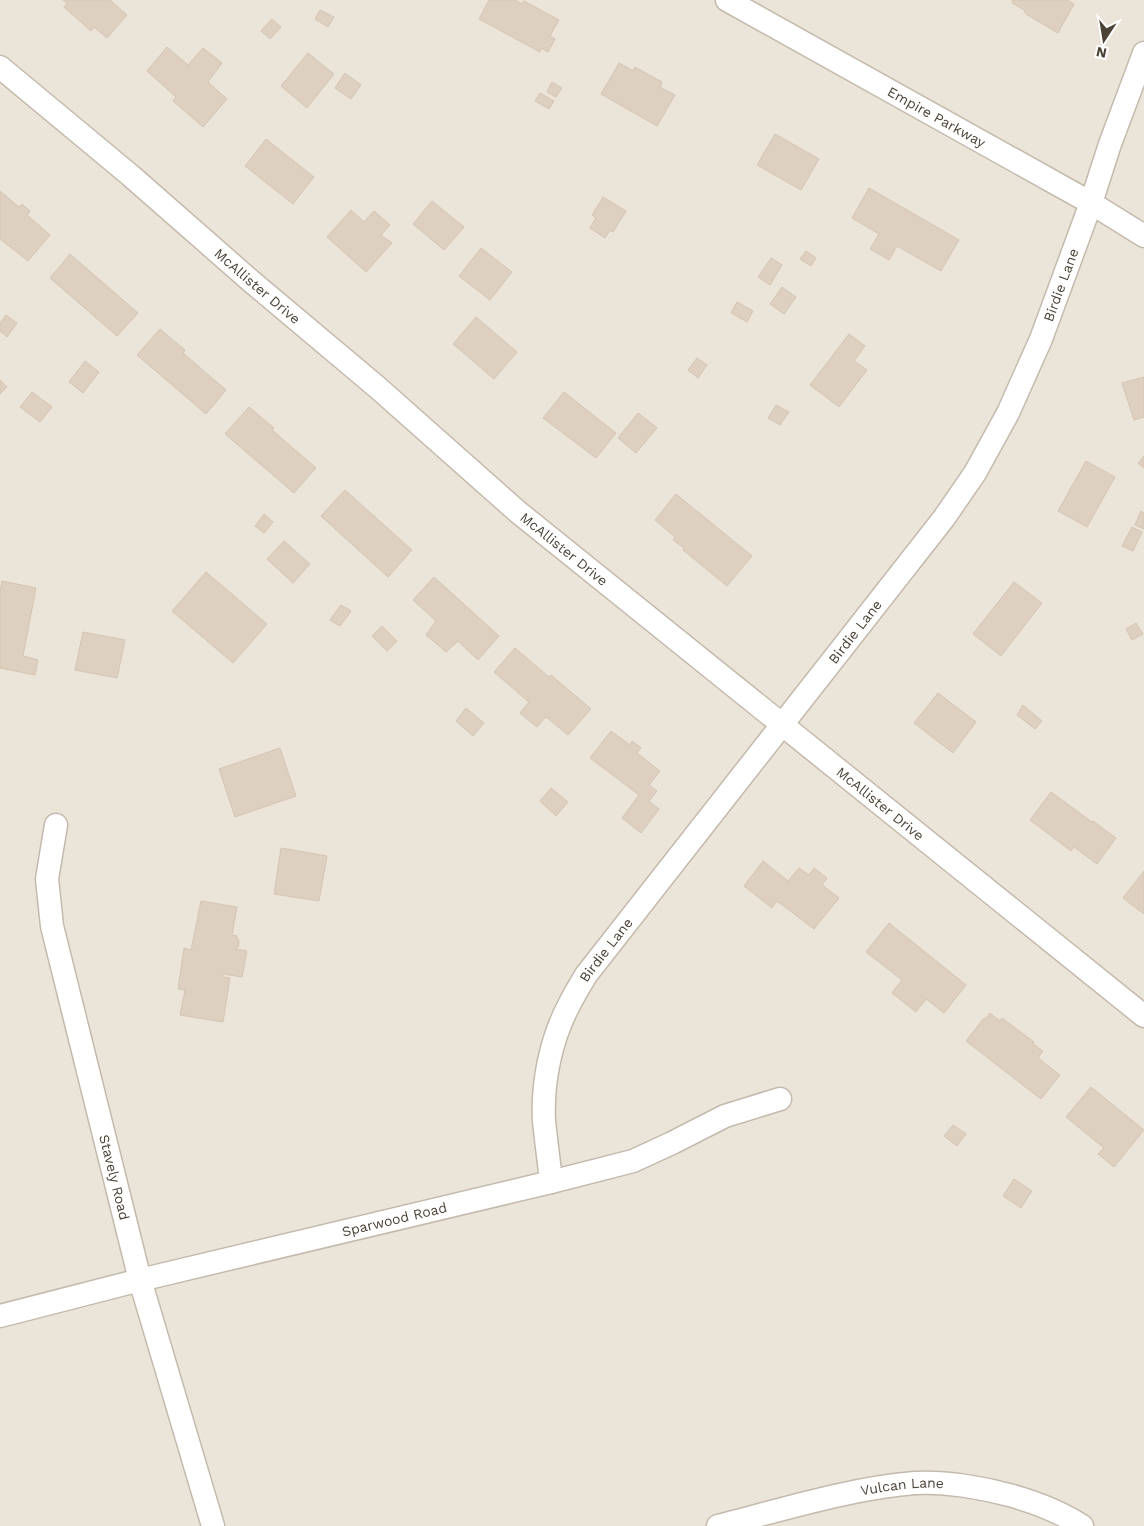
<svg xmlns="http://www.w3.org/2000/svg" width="1144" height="1526" viewBox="0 0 1144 1526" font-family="'Work Sans',sans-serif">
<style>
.residential{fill:#ebe4d8}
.building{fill:#ddd0c1;stroke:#d5c5b1}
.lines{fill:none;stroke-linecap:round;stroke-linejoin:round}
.minor-casing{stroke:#c4baac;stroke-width:25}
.minor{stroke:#fff;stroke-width:22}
.labels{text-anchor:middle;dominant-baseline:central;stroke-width:4;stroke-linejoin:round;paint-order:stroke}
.street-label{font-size:14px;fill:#4c4337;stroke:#fff}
</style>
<rect width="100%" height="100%" fill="#f7f2eb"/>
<!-- residential -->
<rect class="residential" x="0" y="0" width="1144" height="1526"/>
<!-- building -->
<g class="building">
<polygon points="63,0 110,0 127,15 107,38 94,27 91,31 64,7 67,3"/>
<polygon points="489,0 515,0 522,4 524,1 559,20 550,36 555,39 548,52 541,48 540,52 479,19"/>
<polygon points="1013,0 1067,0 1074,4 1058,33 1026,14 1024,10 1012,3"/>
<polygon points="320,10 334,17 328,27 315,19"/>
<polygon points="272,19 281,27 270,39 261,31"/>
<polygon points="167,47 188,65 203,48 222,63 208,82 227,99 203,127 173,101 176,97 147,71"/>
<polygon points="308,53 334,74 307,108 281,86"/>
<polygon points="619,63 633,71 635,67 662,82 660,87 675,95 657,126 601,94"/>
<polygon points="345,73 361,85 351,99 335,88"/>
<polygon points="552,82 562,88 556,97 547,92"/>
<polygon points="540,93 554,101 549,109 535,101"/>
<polygon points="775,134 819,159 801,190 757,165"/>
<polygon points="266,139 314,177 293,204 245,166"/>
<polygon points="869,188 959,240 941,271 897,246 889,260 870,249 879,234 852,218"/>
<polygon points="0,191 19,207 22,204 30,211 27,215 50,235 28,261 0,239"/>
<polygon points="603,197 626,211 613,232 610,230 605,238 590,228 596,218 592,215"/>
<polygon points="432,201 464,227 444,250 413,224"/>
<polygon points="351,210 364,222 374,211 390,225 381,235 392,243 366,272 327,237"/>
<polygon points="481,248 512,272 490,300 459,276"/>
<polygon points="806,251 816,258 811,266 800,259"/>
<polygon points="70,254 138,313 117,336 50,278"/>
<polygon points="771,258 782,265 770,285 758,277"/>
<polygon points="782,287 796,297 784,314 770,304"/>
<polygon points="737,302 753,311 747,322 731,313"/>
<polygon points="6,315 17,323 7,337 0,331 0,323"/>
<polygon points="476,317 517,352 494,379 453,344"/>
<polygon points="160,329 185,350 183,353 226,390 206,414 137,355"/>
<polygon points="849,334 865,346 854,361 867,370 839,407 810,385"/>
<polygon points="697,358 707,365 698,378 688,370"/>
<polygon points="85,361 99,372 83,393 69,382"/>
<polygon points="1144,377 1144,417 1134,420 1122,383"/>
<polygon points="0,380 7,387 0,394"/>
<polygon points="32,392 52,407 40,422 20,407"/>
<polygon points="564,392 616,433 596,458 543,418"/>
<polygon points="776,405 789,412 780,425 768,418"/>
<polygon points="249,407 274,428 272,430 316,468 294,493 225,434"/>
<polygon points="638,413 657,428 636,453 618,438"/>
<polygon points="1144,456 1144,468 1138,463"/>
<polygon points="1086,461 1115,477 1087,527 1058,511"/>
<polygon points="345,490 412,550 388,577 321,516"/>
<polygon points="676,494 752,556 727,586 683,550 684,548 673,540 675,537 655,520"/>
<polygon points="1141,511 1144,513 1144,529 1135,525"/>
<polygon points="264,514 273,522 264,533 255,526"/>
<polygon points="1132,527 1142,532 1133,551 1122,546"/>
<polygon points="284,541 310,564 293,583 267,559"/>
<polygon points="206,572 267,624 233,663 172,611"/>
<polygon points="434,577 499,636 478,660 458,641 446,652 426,635 436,621 413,600"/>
<polygon points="2,581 36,588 23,656 38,660 35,675 0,668 0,592"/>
<polygon points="1014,582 1042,603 1001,656 973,634"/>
<polygon points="341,605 351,611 340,626 330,620"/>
<polygon points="1136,623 1143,634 1132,640 1126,629"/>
<polygon points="382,626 397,641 387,651 372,636"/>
<polygon points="83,632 125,640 117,678 75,670"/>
<polygon points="515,648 549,677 551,675 591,709 568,735 546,717 537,727 520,713 529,702 494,672"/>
<polygon points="938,693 976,722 953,753 914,723"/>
<polygon points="1023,705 1042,721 1035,729 1017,715"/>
<polygon points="466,708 484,723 473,736 456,721"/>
<polygon points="611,731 630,745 632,741 641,748 637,753 660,771 649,785 657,791 649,801 659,809 641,833 622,818 639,795 590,758"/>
<polygon points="280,748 296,796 235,817 219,769"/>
<polygon points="551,788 568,802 556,816 540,801"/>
<polygon points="1051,792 1092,822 1093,821 1116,838 1097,864 1074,847 1071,851 1030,820"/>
<polygon points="281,848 327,856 319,901 274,894"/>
<polygon points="763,861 788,881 799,868 809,875 814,868 827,878 822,885 839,898 814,929 777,901 772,908 744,886"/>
<polygon points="1144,871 1144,914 1123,898"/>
<polygon points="201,901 237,907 232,935 237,936 237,938 239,941 238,947 235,949 247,951 242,977 223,974 223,977 230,978 223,1022 180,1015 185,990 178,989 184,948 191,950"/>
<polygon points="889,923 966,985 944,1013 926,999 916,1012 892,993 902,980 866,952"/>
<polygon points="990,1013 1000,1021 1002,1018 1034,1042 1032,1043 1043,1051 1038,1058 1060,1075 1041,1099 966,1041 984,1018 986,1019"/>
<polygon points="1091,1087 1144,1130 1114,1167 1098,1154 1104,1148 1066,1117"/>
<polygon points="953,1125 966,1134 957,1146 944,1136"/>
<polygon points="1014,1179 1032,1191 1021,1208 1003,1196"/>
</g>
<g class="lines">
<defs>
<g id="minor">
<path id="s1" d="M727 0 1091 203 1144 236"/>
<path id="s2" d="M0 67 130 175 252 282 377 387 518 512 1144 1016"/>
<path id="s3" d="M56 825 47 879 52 926 140 1280 213 1526"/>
<path id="s4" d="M551 1182C549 1161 546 1141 544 1121 542 1082 551 1039 569 1005 574 995 580 985 586 975L944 518 975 473 1008 413 1041 339 1091 203 1110 144 1144 53"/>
<path id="s5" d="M0 1316 140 1280 551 1182 633 1161 672 1143 725 1116 780 1099"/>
<path id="s6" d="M718 1526C781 1510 851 1488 915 1483 945 1481 984 1488 1013 1496 1037 1503 1061 1512 1082 1526"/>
</g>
</defs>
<!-- minor casing -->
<use href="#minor" class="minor-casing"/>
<!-- minor -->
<use href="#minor" class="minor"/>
</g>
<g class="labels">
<!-- street labels -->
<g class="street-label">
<text stroke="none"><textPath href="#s1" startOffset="240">Empire Parkway</textPath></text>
<text stroke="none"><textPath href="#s2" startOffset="338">McAllister Drive</textPath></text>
<text stroke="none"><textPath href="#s4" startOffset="1058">Birdie Lane</textPath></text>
<text stroke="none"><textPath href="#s2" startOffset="742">McAllister Drive</textPath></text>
<text stroke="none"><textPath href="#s4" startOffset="652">Birdie Lane</textPath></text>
<text stroke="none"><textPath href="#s2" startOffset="1148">McAllister Drive</textPath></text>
<text stroke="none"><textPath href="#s4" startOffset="248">Birdie Lane</textPath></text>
<text stroke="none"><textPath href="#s3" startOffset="361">Stavely Road</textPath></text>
<text stroke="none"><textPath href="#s5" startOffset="406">Sparwood Road</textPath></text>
<text stroke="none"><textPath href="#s6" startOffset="189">Vulcan Lane</textPath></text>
</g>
</g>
<!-- north arrow -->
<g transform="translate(1104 40) rotate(192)" stroke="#ffffff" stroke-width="4" paint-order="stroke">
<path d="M0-4L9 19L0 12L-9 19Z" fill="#4c4337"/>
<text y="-8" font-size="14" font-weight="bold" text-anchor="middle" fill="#4c4337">N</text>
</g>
</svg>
